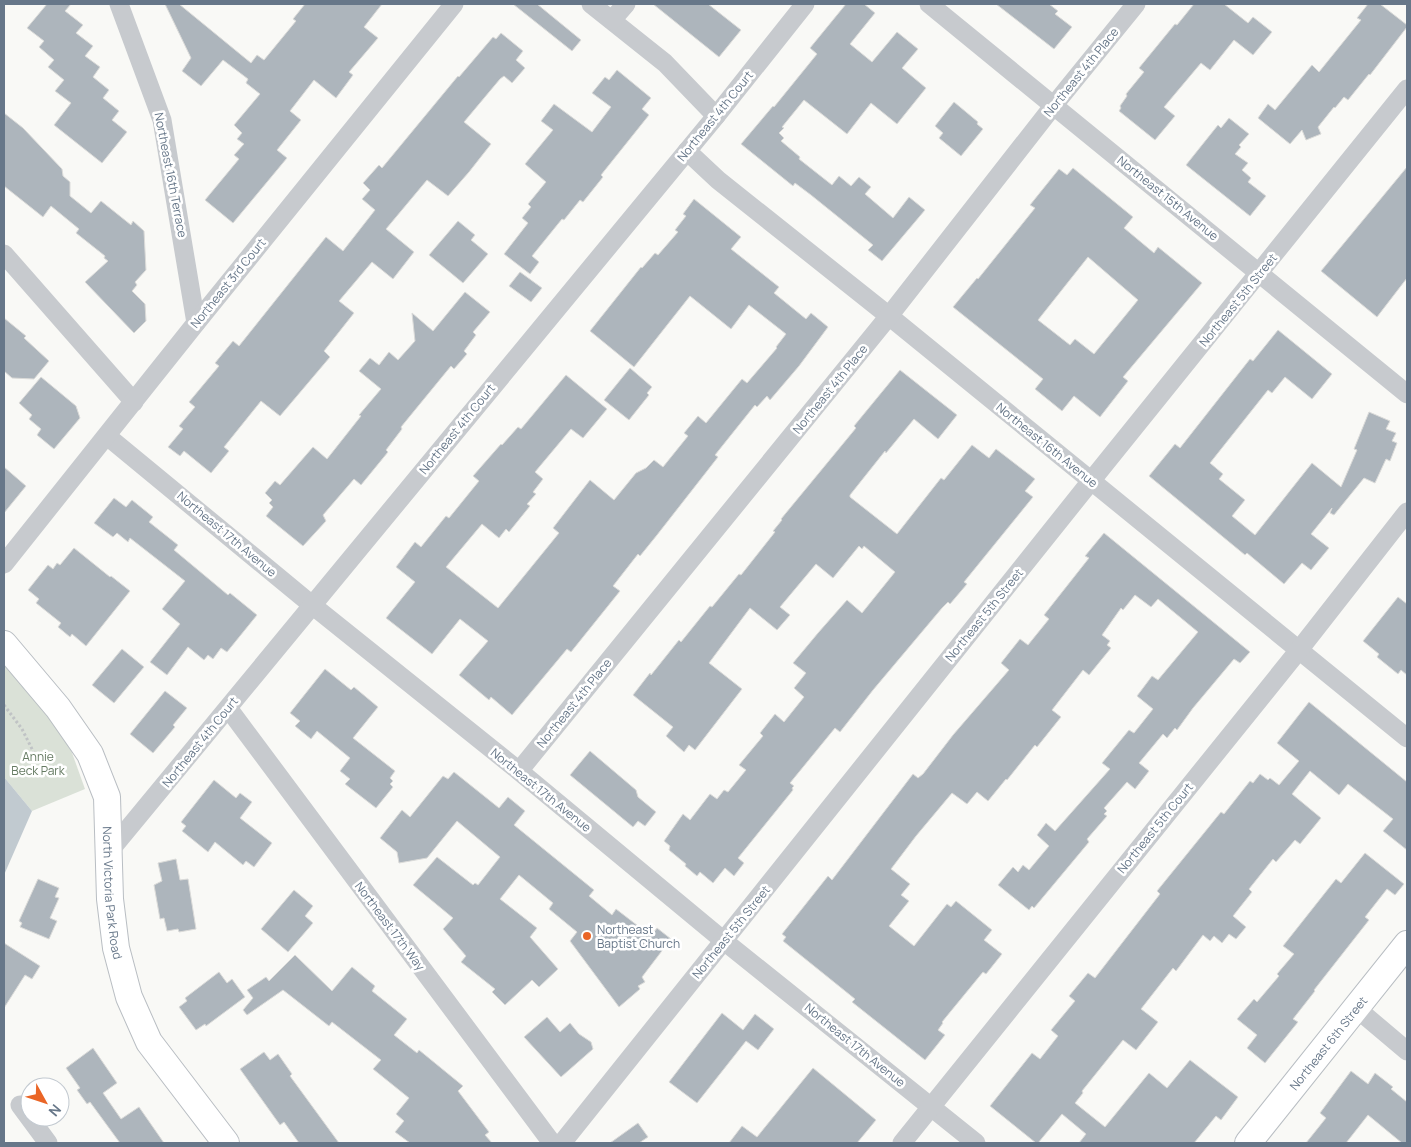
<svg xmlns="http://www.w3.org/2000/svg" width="1411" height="1147" viewBox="0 0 1411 1147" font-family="Manrope,sans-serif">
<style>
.green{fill:#dae1d7}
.water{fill:#c1cad0}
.building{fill:#adb5bc;stroke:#dbdbd9;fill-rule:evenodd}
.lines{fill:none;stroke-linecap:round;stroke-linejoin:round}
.secondary-casing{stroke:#b9bec3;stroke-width:28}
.path{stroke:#c0c3c5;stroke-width:3;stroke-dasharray:2.5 2.5;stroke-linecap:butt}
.street{stroke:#c7cace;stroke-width:19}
.secondary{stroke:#fff;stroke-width:26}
.poi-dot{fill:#ea6526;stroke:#fff;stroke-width:2}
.labels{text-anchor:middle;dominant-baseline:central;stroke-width:5;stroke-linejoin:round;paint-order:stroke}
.street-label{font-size:12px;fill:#677789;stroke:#fff}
.park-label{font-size:12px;fill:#657a62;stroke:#fff}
.poi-label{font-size:12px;fill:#677789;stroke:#fff;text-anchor:start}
</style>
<rect width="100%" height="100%" fill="#f9f9f6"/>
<!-- green -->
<polygon class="green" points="4,662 51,718 71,750 85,789 32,811 4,777"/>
<!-- water -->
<polygon class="water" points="4,777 32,811 4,875"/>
<!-- building -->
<g class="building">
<polygon points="47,4 71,4 65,11 83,25 76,33 93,46 85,56 100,67 93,77 109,90 103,98 119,111 112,120 127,132 102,163 54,125 71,103 55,91 64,80 48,67 54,60 39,47 44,41 27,28"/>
<polygon points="165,4 179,4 251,63 257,55 264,60 296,21 293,19 305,4 382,4 364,27 378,38 349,72 353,75 336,98 314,80 290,111 301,120 277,150 287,158 233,223 205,200 239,159 234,155 244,144 237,139 242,133 234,125 260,94 246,83 248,79 223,60 201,86 182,71 191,58"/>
<polygon points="513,4 537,4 581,40 572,51"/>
<polygon points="653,4 708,4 741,30 719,57"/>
<polygon points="846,4 864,4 875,13 850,44 872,62 897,32 918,49 902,68 926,88 897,124 871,103 847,134 804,100 782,127 784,128 779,133 784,138 781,141 800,157 799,159 832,185 839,176 851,186 859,177 871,187 865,194 893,218 909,197 925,210 882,261 868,250 873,245 811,195 795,183 793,186 741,144 773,106 774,107 817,54 810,48"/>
<polygon points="996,4 1049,4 1058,11 1055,14 1072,27 1054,49"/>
<polygon points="1194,4 1224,4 1248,23 1253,17 1272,32 1253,55 1234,40 1210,70 1201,63 1164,107 1175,116 1155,140 1119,111 1121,108 1120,106 1127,96 1126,94 1144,72 1139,68 1175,24 1177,25"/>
<polygon points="1368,4 1380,4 1407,25 1407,27 1370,75 1369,74 1348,100 1344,97 1335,108 1334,107 1318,127 1321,134 1306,140 1302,130 1290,144 1258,118 1268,104 1275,110 1312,65 1319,72 1361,20 1357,18"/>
<polygon points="501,33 523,51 516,60 525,68 512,83 504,76 500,79 464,122 491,144 469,172 448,196 427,180 386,229 414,252 393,279 372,262 339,301 354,313 324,351 330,357 280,416 261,401 224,447 229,451 211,473 184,451 180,456 168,447 183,429 179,426 195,407 189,402 219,366 215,363 233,341 239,346 326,237 343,251 375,210 362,199 370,190 363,183 379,165 382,168 458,76 459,77 493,37 496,39"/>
<polygon points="617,70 651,98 642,109 649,115 601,175 603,177 583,202 580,200 564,220 562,219 532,256 539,262 530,274 504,254 528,223 522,218 531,207 528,204 546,182 525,164 553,130 541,121 554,104 592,132 611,107 592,93 605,77 609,80"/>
<polygon points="954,102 978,122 977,124 983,129 961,156 939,138 943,133 935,126"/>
<polygon points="4,113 23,128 62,169 63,176 70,182 70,196 91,213 101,201 131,225 133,221 144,231 146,270 135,282 137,285 132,291 145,304 146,321 134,333 85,282 108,261 104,258 105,256 76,233 79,229 51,206 43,217 4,186"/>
<polygon points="1229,118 1249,134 1239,145 1241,147 1235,154 1248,163 1242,170 1251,178 1248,182 1266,196 1250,216 1186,165 1218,125 1221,128"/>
<polygon points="1407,167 1407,278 1377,317 1321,271"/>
<path d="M1073 168 1133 217 1124 228 1154 253 1158 247 1202 283 1123 377 1128 381 1100 417 1074 396 1062 411 1035 389 1043 379 953 307 977 278 978 279 1035 208 1030 205 1059 169 1067 175ZM1088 257 1138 300 1094 354 1075 339 1070 345 1038 320Z"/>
<polygon points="694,199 741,237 731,249 779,287 774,293 806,319 811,313 828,327 799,366 770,400 767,396 757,407 755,405 715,455 718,457 657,535 640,556 638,554 613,586 620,591 571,652 567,649 512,715 491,697 489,700 459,675 488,641 460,619 432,654 386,618 415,582 396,567 415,542 421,547 446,516 449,518 479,481 473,476 501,444 502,445 518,427 521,429 566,375 607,409 583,438 571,429 535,472 543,479 533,492 536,494 527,504 530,506 509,532 506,529 499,538 482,524 446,567 498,608 559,533 553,528 590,480 614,500 636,473 646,468 654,460 663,467 688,436 684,433 698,416 706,423 742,379 747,383 777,348 776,347 786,334 749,305 731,329 690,296 634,367 590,331 641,267 642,268 655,253 658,255 678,232 675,230 686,216 683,214"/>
<polygon points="458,221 475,235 471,240 488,254 463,283 429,255"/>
<polygon points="520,272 542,288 531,302 509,286"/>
<polygon points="465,292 490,312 473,332 476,335 464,351 467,354 454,369 451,366 401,427 402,429 386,450 388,452 361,485 354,479 323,515 326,521 303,546 266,516 273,507 269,503 272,500 265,493 275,481 280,485 313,447 327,459 361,416 359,415 381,389 359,371 370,358 379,365 389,352 398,360 415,341 412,313 433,331"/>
<polygon points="4,318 26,336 24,338 49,361 34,379 12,378 4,371"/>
<polygon points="1278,330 1332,374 1312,399 1285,377 1272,393 1268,390 1210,463 1223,474 1219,479 1245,500 1232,516 1255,535 1312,463 1341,487 1357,450 1354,449 1369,412 1390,421 1386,429 1396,433 1392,441 1397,443 1390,461 1386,459 1375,483 1364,478 1334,515 1330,513 1332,508 1311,534 1329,548 1311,570 1302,563 1284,584 1247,553 1245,555 1149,476 1175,444 1180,448 1250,359 1253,361"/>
<polygon points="630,368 652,387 647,393 649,395 629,420 604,400"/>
<polygon points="900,370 957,415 938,439 914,419 886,453 885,451 850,495 850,497 897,534 941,478 944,480 972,445 989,458 996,449 1035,479 1025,491 1033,497 964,582 967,584 950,604 948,602 942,608 873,690 840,732 835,728 790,783 794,786 792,788 793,790 738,858 744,863 734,876 725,868 713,883 700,872 697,876 685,866 686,864 669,850 670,846 664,841 683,814 690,820 710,794 717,799 724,790 728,792 746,770 739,765 763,736 760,733 775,714 784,722 804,697 794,688 806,673 793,663 818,633 847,600 862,613 895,572 864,546 862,549 859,546 833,578 816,564 780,607 790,615 777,630 750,608 709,663 742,689 695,750 689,745 684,752 666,736 673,727 633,695 650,673 651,675 679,640 681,642 710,606 712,607 739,574 741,575 775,532 773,531 782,520 781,519 856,428 854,426"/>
<polygon points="41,377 76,406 80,418 54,449 37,435 41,429 29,419 32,415 19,403"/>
<polygon points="4,467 26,486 4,513"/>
<polygon points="114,498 126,507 132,500 153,517 149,522 178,545 174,550 228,595 230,593 257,615 227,652 221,648 213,659 208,655 204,660 188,647 167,675 150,662 180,624 162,609 185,581 130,538 128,542 117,533 113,537 94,523"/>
<polygon points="1104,533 1250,652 1240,663 1234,659 1193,708 1177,730 1175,728 1167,738 1163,734 1139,763 1149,771 1135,789 1127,782 1104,808 1107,811 1104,814 1107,816 1087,839 1089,842 1034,908 1032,906 1029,910 998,885 1013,867 1018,872 1023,865 1029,870 1049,846 1037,835 1046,823 1055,831 1110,769 1102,763 1129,730 1134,733 1153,709 1137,696 1152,676 1158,680 1198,632 1158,599 1151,607 1135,595 1123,610 1121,608 1102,635 1110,641 1107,645 1111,648 1089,675 1083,670 1052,710 1061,717 1037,747 1035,745 1007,780 1006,779 988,801 977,792 967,804 952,793 916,836 891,869 910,884 901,895 909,901 889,926 914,946 947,904 951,907 956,901 992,930 984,940 1002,954 986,974 983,972 942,1022 943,1023 938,1030 945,1035 925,1060 852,1002 855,999 783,941 786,937 782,934 828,876 832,880 913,774 918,778 923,774 953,735 1009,670 1001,663 1020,639 1028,645 1049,619 1044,615 1089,558 1085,556"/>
<polygon points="74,548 110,577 111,576 130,591 86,646 72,634 70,637 58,627 61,623 36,603 39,599 28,590 48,565 53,569 57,563 60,565"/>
<polygon points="1398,597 1407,604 1407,675 1401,670 1398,674 1377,657 1379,654 1363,641"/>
<polygon points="122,649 144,667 114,703 92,685"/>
<polygon points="325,669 351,690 354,687 378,707 353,738 395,771 390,778 393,781 390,784 393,787 376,808 345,784 350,779 340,771 350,758 317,731 311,739 295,726 300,721 290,713"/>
<polygon points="165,691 187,708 173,725 175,727 153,753 130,734"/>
<polygon points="1309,702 1407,782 1407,850 1383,831 1393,819 1348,784 1339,795 1310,771 1292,794 1321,818 1300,844 1295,840 1276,862 1273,859 1249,889 1252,892 1233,916 1246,927 1236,939 1229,934 1222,943 1214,936 1210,941 1203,935 1176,971 1173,968 1141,1009 1158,1022 1136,1050 1123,1040 1082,1091 1083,1093 1075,1103 1105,1127 1149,1073 1167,1088 1190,1060 1238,1097 1221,1120 1216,1116 1194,1143 1079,1143 1086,1134 1062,1114 1038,1143 1036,1143 990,1106 1032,1053 1040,1059 1058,1036 1051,1030 1075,1001 1069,996 1088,973 1095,978 1160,894 1157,891 1221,812 1224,814 1250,781 1253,783 1260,774 1268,780 1270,778 1279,785 1299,761 1277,743"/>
<polygon points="590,751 636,790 638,797 656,812 645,826 638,821 633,827 570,775"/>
<polygon points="454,772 499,808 508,797 525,811 514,825 594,890 589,896 612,915 616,909 651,936 657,928 671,939 642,977 645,982 638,986 640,989 619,1007 570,941 577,932 549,909 553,903 519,875 500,899 537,928 530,937 558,969 539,987 532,980 505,1005 492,992 495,989 461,962 466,956 443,929 453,918 413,885 437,857 473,885 475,883 478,885 500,857 457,821 427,858 399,863 397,852 380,838 402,810 410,817 443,776 448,779"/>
<polygon points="214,780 236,798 240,793 252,802 240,818 272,843 254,867 246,861 243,865 215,842 208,852 182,831 186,826 181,822"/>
<polygon points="1365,853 1404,884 1395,895 1387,889 1365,917 1369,920 1314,990 1315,991 1293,1019 1298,1022 1265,1063 1247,1048 1257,1035 1237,1019 1254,999 1257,1002 1279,976 1277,974 1294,954 1283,946 1336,879 1341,883"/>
<polygon points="176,859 180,880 188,879 196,929 179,932 178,929 167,931 164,918 160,919 154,885 162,881 158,863"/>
<polygon points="38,879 59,888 55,897 59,898 50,918 57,921 49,939 20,927 22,923 19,921"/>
<polygon points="294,890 313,906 305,916 313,923 288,952 261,929"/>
<polygon points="4,943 40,966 32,979 25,975 4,1008"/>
<polygon points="295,955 332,991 352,967 375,986 372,991 407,1019 394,1035 417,1053 419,1050 463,1086 458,1091 489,1132 485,1135 492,1143 410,1143 395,1132 404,1121 396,1114 409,1098 373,1069 381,1060 332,1022 329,1026 283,990 247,1015 243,1010 253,998 247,990 266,977 269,981"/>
<polygon points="219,972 227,983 232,979 245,997 206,1026 205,1024 196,1030 179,1007 187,1001 185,998"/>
<polygon points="722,1013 743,1030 755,1014 774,1029 758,1050 746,1041 697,1103 669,1082"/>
<polygon points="547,1017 560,1032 570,1023 579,1034 591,1042 593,1049 561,1077 524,1037"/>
<polygon points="93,1048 117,1083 103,1093 121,1119 139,1107 164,1143 120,1143 90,1102 87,1104 77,1090 80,1088 66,1068"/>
<polygon points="264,1052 270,1060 278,1054 292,1074 290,1076 339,1143 299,1143 284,1122 280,1125 240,1069"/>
<polygon points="813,1068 876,1120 857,1143 729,1143 742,1126 757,1137"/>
<polygon points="1351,1071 1368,1084 1375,1073 1393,1087 1391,1089 1407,1102 1407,1143 1402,1143 1368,1115 1346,1143 1306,1143 1326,1118 1320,1113"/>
<polygon points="638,1123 648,1137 639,1143 610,1143"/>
</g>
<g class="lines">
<defs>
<g id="secondary">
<path id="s1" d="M4 644 58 708 90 754 107 797 110 899 116 948 129 997 149 1042 226 1143"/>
<path id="s2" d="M1248 1143 1407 944"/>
</g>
</defs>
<!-- secondary casing -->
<use href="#secondary" class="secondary-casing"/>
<!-- path -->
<polyline class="path" points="4,705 22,729 35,755"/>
<!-- street -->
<g class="street">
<polyline points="119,4 162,120 196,323"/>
<polyline points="591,4 665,63 716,116"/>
<polyline points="929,4 1407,394"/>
<polyline points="612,20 626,4"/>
<polyline points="687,151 718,180 889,316 1407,738"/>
<polyline points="4,254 134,402"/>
<polyline points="107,436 312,605 519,771 724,941 976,1143"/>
<polyline points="4,564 196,323 454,4"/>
<polyline points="228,708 552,1143"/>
<polyline points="519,771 889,316 1054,105 1136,4"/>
<polyline points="108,853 716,116 805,4"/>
<polyline points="1356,1008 1407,1051"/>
<polyline points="20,1105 48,1143"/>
<polyline points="562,1143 1091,481 1407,89"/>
<polyline points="902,1143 1299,650 1407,512"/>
</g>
<!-- secondary -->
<use href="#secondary" class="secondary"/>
</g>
<!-- markers -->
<circle class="poi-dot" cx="587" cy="936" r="5"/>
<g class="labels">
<!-- street labels -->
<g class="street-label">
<text transform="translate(1081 72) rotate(-51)">Northeast 4th Place</text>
<text transform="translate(715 116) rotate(-51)">Northeast 4th Court</text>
<text transform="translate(171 175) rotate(79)">Northeast 16th Terrace</text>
<text transform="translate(1168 198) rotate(39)">Northeast 15th Avenue</text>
<text transform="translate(228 283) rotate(-51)">Northeast 3rd Court</text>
<text transform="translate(1238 300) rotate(-51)">Northeast 5th Street</text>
<text transform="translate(830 389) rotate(-51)">Northeast 4th Place</text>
<text transform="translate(457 429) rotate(-51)">Northeast 4th Court</text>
<text transform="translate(1047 445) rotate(39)">Northeast 16th Avenue</text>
<text transform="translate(227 534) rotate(40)">Northeast 17th Avenue</text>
<text transform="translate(984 615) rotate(-51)">Northeast 5th Street</text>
<text transform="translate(574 703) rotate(-51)">Northeast 4th Place</text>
<text transform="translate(200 742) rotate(-51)">Northeast 4th Court</text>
<text transform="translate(541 790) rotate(39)">Northeast 17th Avenue</text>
<text transform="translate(1155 828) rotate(-51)">Northeast 5th Court</text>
<text stroke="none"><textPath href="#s1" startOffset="282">North Victoria Park Road</textPath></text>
<text transform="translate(390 926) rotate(53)">Northeast 17th Way</text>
<text transform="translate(731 932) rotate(-51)">Northeast 5th Street</text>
<text stroke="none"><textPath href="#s2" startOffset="128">Northeast 6th Street</textPath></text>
<text transform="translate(855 1045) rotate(39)">Northeast 17th Avenue</text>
</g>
<!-- park labels -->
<g class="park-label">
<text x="38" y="756">Annie<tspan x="38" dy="14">Beck Park</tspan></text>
</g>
<!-- poi labels -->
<g class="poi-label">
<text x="597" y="929">Northeast<tspan x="597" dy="14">Baptist Church</tspan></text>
</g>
</g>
<!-- border -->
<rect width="1411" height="1147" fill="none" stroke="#677789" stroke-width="10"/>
<!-- north arrow -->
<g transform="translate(45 1102) rotate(130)"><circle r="24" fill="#ffffff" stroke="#c2c9d0"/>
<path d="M0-4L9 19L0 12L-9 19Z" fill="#ea6526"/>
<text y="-8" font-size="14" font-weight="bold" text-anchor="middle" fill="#677789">N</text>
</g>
</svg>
